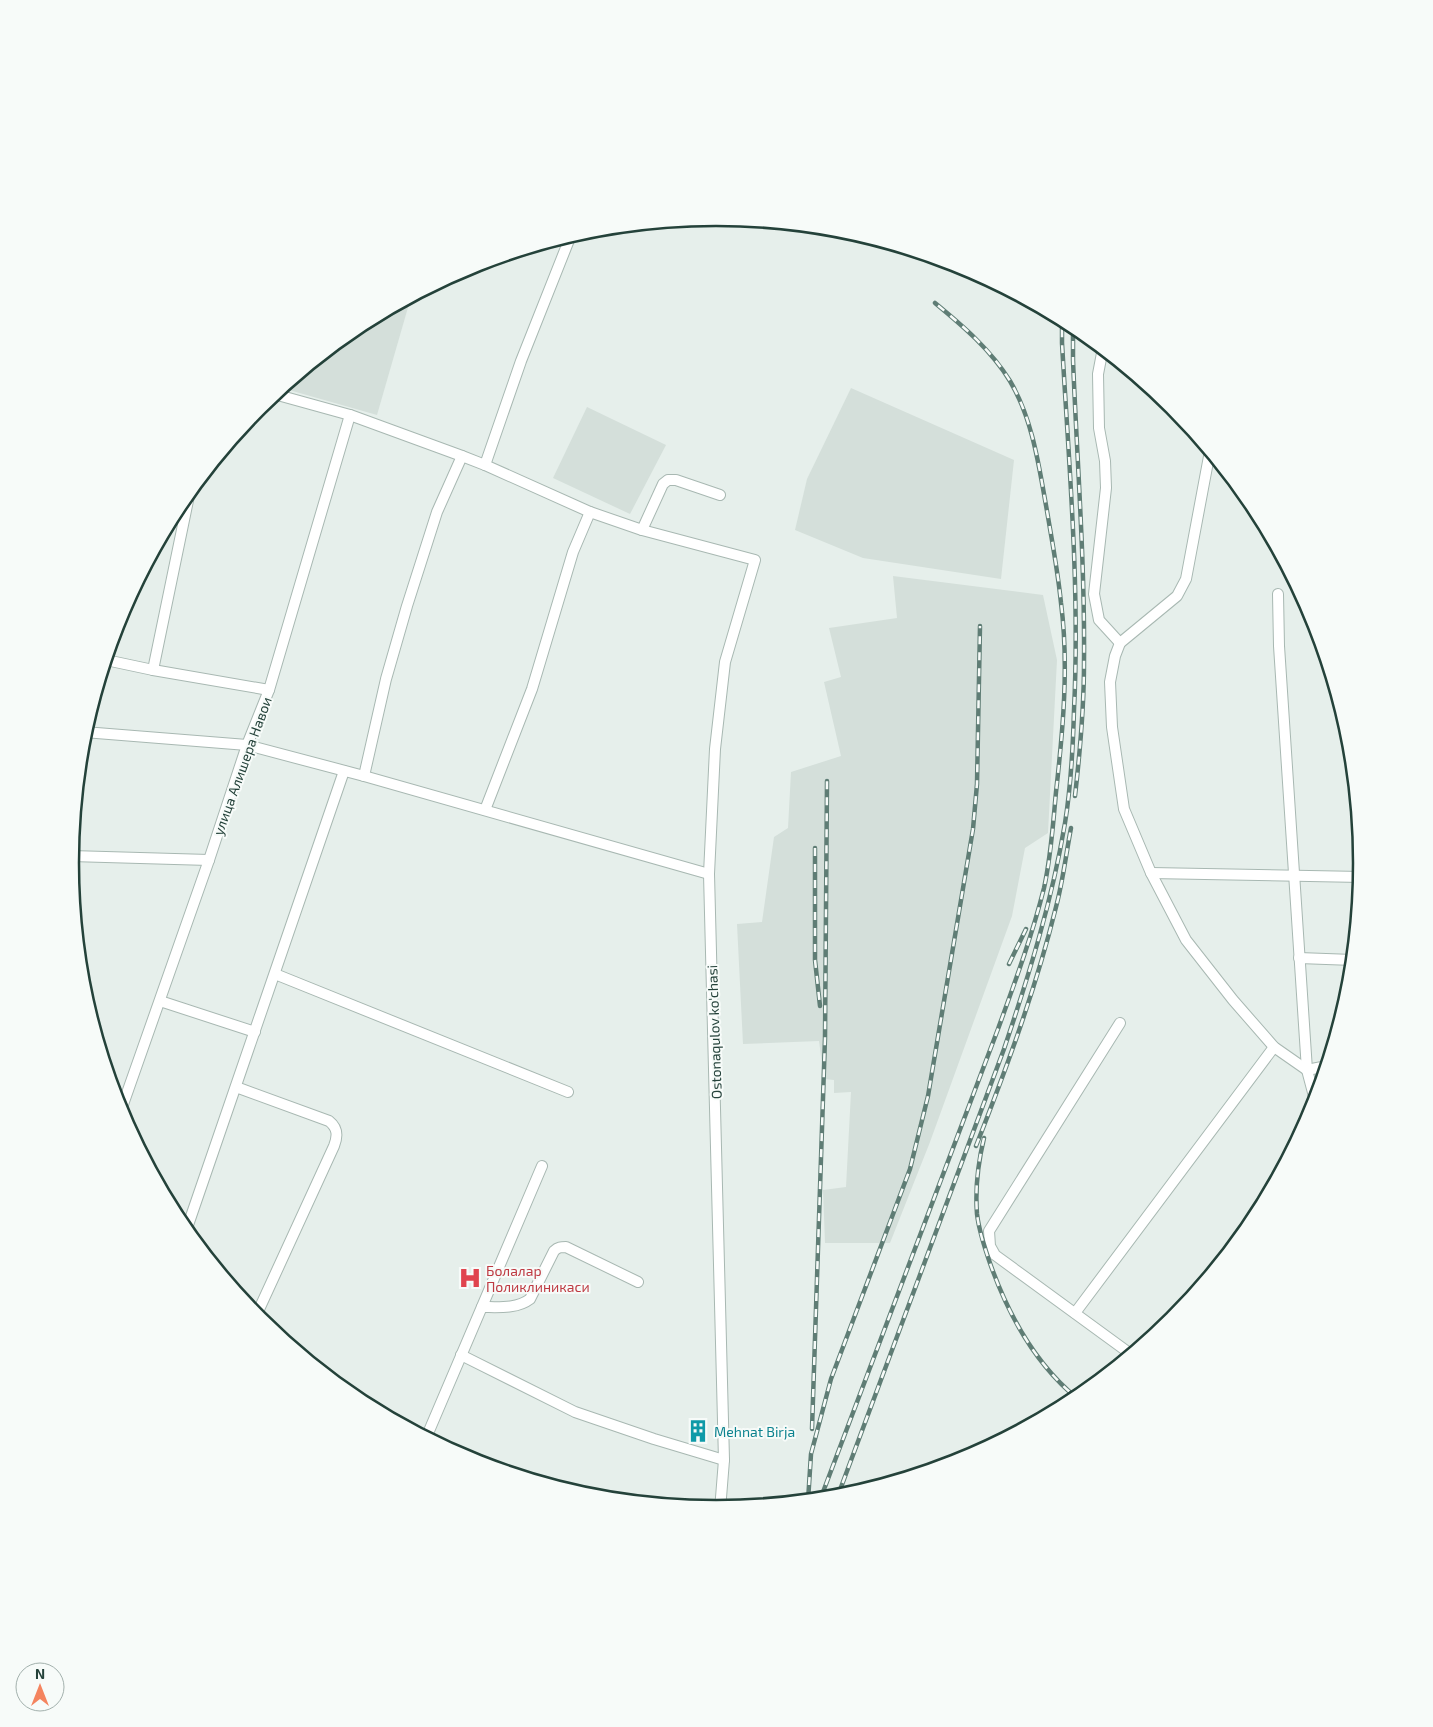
<svg xmlns="http://www.w3.org/2000/svg" width="1433" height="1727" viewBox="0 0 1433 1727" font-family="'Exo 2',sans-serif">
<style>
.built{fill:#d4dfda}
.lines{fill:none;stroke-linecap:round;stroke-linejoin:round}
.minor-casing{stroke:#a8b8b2;stroke-width:12}
.minor{stroke:#fff;stroke-width:10}
.rail-casing{stroke:#5f7d75;stroke-width:4.5}
.rail{stroke:#f7fbf9;stroke-width:2.5;stroke-dasharray:8;stroke-linecap:butt}
.labels{text-anchor:middle;dominant-baseline:central;stroke-width:4;stroke-linejoin:round;paint-order:stroke}
.street-label{font-size:14px;fill:#24423a;stroke:#f7fbf9}
.health-label{font-size:14px;fill:#be3a42;stroke:#f7fbf9;text-anchor:start}
.culture-label{font-size:14px;fill:#0d838f;stroke:#f7fbf9;text-anchor:start}
.rim{fill:none;stroke:#24423a;stroke-width:2.5}
</style>
<rect width="100%" height="100%" fill="#e6efeb"/>
<!-- built -->
<g class="built">
<polygon points="411,297 377,415 282,388 358,326"/>
<polygon points="851,388 1014,460 1001,579 863,558 795,530 807,479"/>
<polygon points="587,407 666,445 630,514 553,478"/>
<polygon points="893,576 1043,595 1057,660 1048,833 1025,848 1012,916 930,1142 890,1243 825,1243 823,1190 846,1187 851,1092 834,1093 834,1080 824,1079 819,1041 743,1044 737,924 762,922 774,837 788,828 791,772 841,756 824,682 841,677 829,628 897,618"/>
</g>
<g class="lines">
<defs>
<g id="minor">
<polyline points="1103,348 1098,374 1099,428 1105,461 1106,488 1094,594 1099,620 1120,643"/>
<polyline points="274,394 350,415 462,456 485,465 590,512 642,530 755,560 725,662 715,749 709,874 724,1460 720,1510"/>
<polyline points="1210,451 1186,579 1177,596 1120,643 1115,656 1110,682 1112,727 1124,809 1151,873 1186,940 1233,1000 1274,1047 1307,1070 1327,1066"/>
<polyline points="485,465 521,361 571,235"/>
<polyline points="642,530 663,484 668,480 676,480 720,495"/>
<polyline points="1278,594 1279,646 1307,1070 1316,1104"/>
<polyline points="106,660 153,670 269,690"/>
<polyline points="153,670 190,491"/>
<polyline points="84,732 247,745 364,776 709,874"/>
<polyline points="364,776 386,679 407,606 437,512 462,456"/>
<polyline points="485,810 532,689 573,552 590,512"/>
<polyline points="71,856 209,860"/>
<polyline points="1151,873 1362,877"/>
<polyline points="1299,958 1353,960"/>
<polyline points="275,974 568,1092"/>
<polyline points="160,1001 255,1032"/>
<polyline points="1120,1023 989,1231 990,1246 995,1255 1132,1355"/>
<path d="M236 1087 329 1121C338 1128 338 1136 334 1146L256 1316"/>
<polyline points="120,1113 209,860 247,745 269,690 350,415"/>
<polyline points="186,1231 344,771"/>
<path d="M482 1307C498 1307 517 1309 530 1299L554 1251C558 1247 561 1247 566 1247L638 1282"/>
<polyline points="1075,1313 1274,1047"/>
<polyline points="461,1355 575,1412 654,1439 724,1460"/>
<polyline points="426,1438 542,1166"/>
</g>
</defs>
<!-- minor casing -->
<use href="#minor" class="minor-casing"/>
<!-- minor -->
<use href="#minor" class="minor"/>
<defs>
<g id="rail">
<path d="M1073 325V360C1077 461 1085 562 1084 663 1084 707 1080 752 1075 796"/>
<polyline points="815,848 815,960 820,1006"/>
<polyline points="1009,964 1026,929"/>
<path d="M984 1138C978 1163 975 1188 977 1214 979 1231 985 1249 991 1266 1009 1316 1036 1365 1078 1399"/>
<path d="M976 1146C1007 1067 1036 988 1056 907 1063 881 1066 854 1071 828"/>
<polyline points="812,1429 825,1038 827,781"/>
<path d="M837 1498 1004 1049C1029 975 1052 901 1065 823 1071 786 1073 747 1074 710 1080 588 1069 465 1062 343V319"/>
<path d="M820 1500 998 1029C1015 982 1032 936 1044 888 1051 857 1053 824 1056 792 1063 730 1069 665 1061 603 1058 572 1052 541 1047 511 1039 467 1033 420 1010 381 991 350 963 326 935 303"/>
<polyline points="808,1501 811,1454 831,1379 910,1169 928,1096 973,829 977,784 980,626"/>
</g>
</defs>
<!-- rail casing -->
<use href="#rail" class="rail-casing"/>
<!-- rail -->
<use href="#rail" class="rail"/>
</g>
<!-- icons -->
<defs>
<symbol id="hospital-bare" viewBox="-9 -9 18 18"><path d="M-5-5h3v3.5h4V-5h3V5h-3V1.5h-4V5h-3Z" fill="#e0444e" stroke="#f7fbf9" stroke-width="2.5" paint-order="stroke"/></symbol>
<symbol id="building-bare" viewBox="-9 -9 18 18"><path d="M-4-6H4V6H1V3H-1V6H-4ZM-2.5-4.3h1.7v1.8h-1.7ZM.8-4.3h1.7v1.8H.8ZM-2.5-1h1.7V.8h-1.7ZM.8-1h1.7V.8H.8Z" fill="#0f9aa8" stroke="#f7fbf9" stroke-width="2.5" paint-order="stroke"/></symbol>
</defs>
<g fill-rule="evenodd">
<use href="#hospital-bare" x="454" y="1262" width="32" height="32"/>
<use href="#building-bare" x="682" y="1415" width="32" height="32"/>
</g>
<g class="labels">
<!-- street labels -->
<g class="street-label">
<text transform="translate(242 766) rotate(-70)">улица Алишера Навои</text>
<text transform="translate(714 1032) rotate(-92)">Ostonaqulov ko'chasi</text>
</g>
<!-- health labels -->
<g class="health-label">
<text x="486" y="1270">Болалар<tspan x="486" dy="16">Поликлиникаси</tspan></text>
</g>
<!-- culture labels -->
<g class="culture-label">
<text x="714" y="1431">Mehnat Birja</text>
</g>
</g>
<!-- crop -->
<path d="M0 0H1433V1727H0ZM79 863a637 637 0 1 1 1274 0a637 637 0 1 1-1274 0Z" fill="#f7fbf9" fill-rule="evenodd"/>
<path class="rim" d="M79 863a637 637 0 1 1 1274 0a637 637 0 1 1-1274 0Z"/>
<!-- north arrow -->
<g transform="translate(40 1687)"><circle r="24" fill="#f7fbf9" stroke="#a3b1ad"/>
<path d="M0-4L9 19L0 12L-9 19Z" fill="#f4845f"/>
<text y="-8" font-size="14" font-weight="bold" text-anchor="middle" fill="#24423a">N</text>
</g>
</svg>
